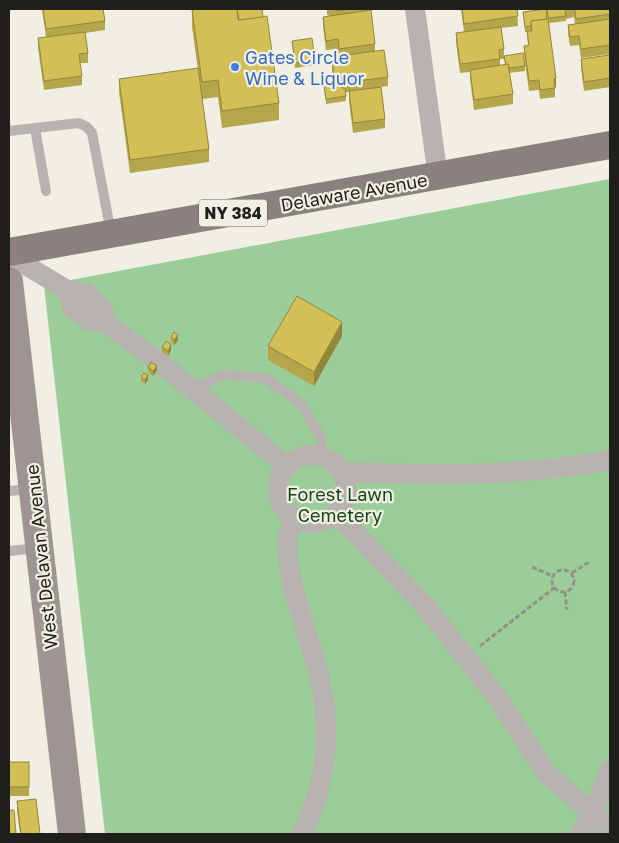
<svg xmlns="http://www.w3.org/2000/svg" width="619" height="843" viewBox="0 0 619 843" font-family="'Golos Text',sans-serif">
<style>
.green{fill:#9acd98}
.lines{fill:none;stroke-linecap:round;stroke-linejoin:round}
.path{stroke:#939189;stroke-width:3;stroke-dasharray:5 2.5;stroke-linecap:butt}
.lane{stroke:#b8b2b1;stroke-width:10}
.street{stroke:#b8b2b1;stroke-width:20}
.secondary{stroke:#9e9592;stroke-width:28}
.primary{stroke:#8a807d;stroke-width:28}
.wall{fill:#b5a54b}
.shaded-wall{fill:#93863d}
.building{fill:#d2c057;stroke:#93863d}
.shop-dot{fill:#3f7fe0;stroke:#f1efe3;stroke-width:2}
.labels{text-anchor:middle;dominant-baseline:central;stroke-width:4.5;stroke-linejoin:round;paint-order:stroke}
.shield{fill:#f1efe3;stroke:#5f5d57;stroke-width:1}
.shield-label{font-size:16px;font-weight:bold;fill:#201f1b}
.shop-label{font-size:18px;fill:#366cbe;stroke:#f1efe3;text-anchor:start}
.street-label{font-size:18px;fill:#201f1b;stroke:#f1efe3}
.park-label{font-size:18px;fill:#144616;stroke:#f1efe3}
</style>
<rect width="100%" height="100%" fill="#f1efe3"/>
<!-- green -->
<polygon class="green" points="610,179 610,834 105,834 44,285"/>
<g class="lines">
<!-- path -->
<g class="path">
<polyline points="532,567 553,576"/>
<circle cx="563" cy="581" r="11"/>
<polyline points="572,573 589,562"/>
<polyline points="565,592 567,610"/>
<polyline points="480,646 554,588"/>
</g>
<!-- lane -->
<g class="lane">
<polyline points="35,128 46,191"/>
<polyline points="9,131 79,123 87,127 92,133 111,233"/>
<polyline points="192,389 223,375 266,378 301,404 320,436 323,456"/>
<polyline points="9,491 30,489"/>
<polyline points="9,551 38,548"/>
</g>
<!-- street -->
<g class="street">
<polyline points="415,9 438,178"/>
<polyline points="9,255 67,290 86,293 102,308 106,323"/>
<polyline points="67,290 73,309 89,321 106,323 159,362 287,466"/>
<circle cx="312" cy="489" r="34"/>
<path d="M342 472C432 475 521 477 610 460"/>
<polyline points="336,513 426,607 497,697 547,774 610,828"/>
<path d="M294 517C292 525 287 535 287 543 288 588 308 632 319 675 333 728 326 786 302 834"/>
<polyline points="580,834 593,813 610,770"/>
</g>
<!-- secondary -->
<polyline class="secondary" points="9,281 72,834"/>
<!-- primary -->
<polyline class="primary" points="9,252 610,145"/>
</g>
<!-- wall -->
<g class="wall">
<polygon points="42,9 103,9 105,21 105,30 85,33 88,53 88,63 80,63 82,76 82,85 44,90 38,48 38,38 46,37"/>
<polygon points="327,9 370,9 375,44 375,51 388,77 388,86 381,87 385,119 385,128 353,133 349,101 349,92 346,92 346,101 326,104 324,86 334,85 332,70 332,61 339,60 339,56 338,49 326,50 323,26 323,17 331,16 327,15"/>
<polygon points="461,9 517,9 518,26 501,28 504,49 504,59 500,59 500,66 505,65 504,56 525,66 525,71 509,73 513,94 513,104 474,110 470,79 470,72 460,73 456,42 456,33 464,32"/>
<polygon points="546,9 610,9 610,54 581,58 579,45 570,46 568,34 568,25 575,24 574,17 566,19 566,21 549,23 556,87 555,88 555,97 540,99 539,90 529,91 524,55 524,46 528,45 527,32 525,32 523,12 548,19"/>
<polygon points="192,10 263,17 279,103 279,120 222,128 218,97 202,99 192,27"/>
<polygon points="292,41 315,61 315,65 295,68"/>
<polygon points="610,55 610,87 584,91 581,68 581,59"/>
<polygon points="119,79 209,149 209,162 130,173 119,92"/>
<polygon points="342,336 314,386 268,360 268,346"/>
<polygon points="171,337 178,340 174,345 171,342"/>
<polygon points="162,347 171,350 168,356 162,352"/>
<polygon points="148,367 157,370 153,376 148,372"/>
<polygon points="141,376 148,380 145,384 141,381"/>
<rect x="9" y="762" width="20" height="34"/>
<polygon points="17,801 40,834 20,834 17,811"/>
</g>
<!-- shaded-wall -->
<g class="shaded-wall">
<polygon points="556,78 556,87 554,88 554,79"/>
<polygon points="342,322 342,336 314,386 314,372"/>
<polygon points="178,335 178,340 174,345 174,340"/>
<polygon points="171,345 171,350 168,356 168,351"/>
<polygon points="157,366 157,370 153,376 153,371"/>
<polygon points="148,375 148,380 145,384 145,380"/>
</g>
<!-- building -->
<g class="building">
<polygon points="43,9 103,9 105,21 46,29"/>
<polygon points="201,9 237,9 238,20 267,16 279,103 222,111 218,80 202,82 192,10"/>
<polygon points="237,9 262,9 263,17 239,20"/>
<polygon points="336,9 348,9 337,11"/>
<polygon points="462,9 517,9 518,16 464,24"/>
<polygon points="546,9 547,19 531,21 531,26 525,27 523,12"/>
<polygon points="547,9 565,9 566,16 548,18"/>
<polygon points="575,9 610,9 610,14 576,19"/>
<polygon points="371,10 375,44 339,49 338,39 326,41 323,17"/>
<polygon points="548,19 556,78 554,79 555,88 540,90 539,80 529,81 524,46 529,45 527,31 532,31 531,21"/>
<polygon points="610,19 610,45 581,49 579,36 570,37 568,25"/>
<polygon points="501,27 504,49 499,50 500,59 460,64 456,33"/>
<polygon points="85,32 88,53 79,54 82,76 44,81 38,38"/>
<polygon points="312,38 315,61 295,63 292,41"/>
<polygon points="384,50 388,77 342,83 341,76 334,77 332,61 340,60 339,56"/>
<polygon points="523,53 525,66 509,68 508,64 506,65 504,56"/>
<polygon points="610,55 610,78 584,82 581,59"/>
<polygon points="508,64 513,94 474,100 470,70"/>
<polygon points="198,68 209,149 130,160 119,79"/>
<polygon points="342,84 342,88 345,88 346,96 326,99 324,86"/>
<polygon points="381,87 385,119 353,123 349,91"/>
<polygon points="297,296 342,322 314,372 268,346"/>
<polygon points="174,332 178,335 174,340 171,337"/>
<polygon points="166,341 171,345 168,351 162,347"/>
<polygon points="151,362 157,366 153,371 148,367"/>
<polygon points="144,373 148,375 145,380 141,376"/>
<rect x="9" y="762" width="20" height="25"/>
<polygon points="36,799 40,834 21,834 17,801"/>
<polygon points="9,810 14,810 16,834 9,834"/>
</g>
<!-- markers -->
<circle class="shop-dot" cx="235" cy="67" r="5"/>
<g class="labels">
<!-- shield labels -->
<rect class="shield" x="199" y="199.5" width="68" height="27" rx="4"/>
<g class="shield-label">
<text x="233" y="213">NY 384</text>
</g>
<!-- shop labels -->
<g class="shop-label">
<text x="245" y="57">Gates Circle<tspan x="245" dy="21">Wine &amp; Liquor</tspan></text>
</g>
<!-- street labels -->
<g class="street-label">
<text transform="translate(354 192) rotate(-10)">Delaware Avenue</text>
<text transform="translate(41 557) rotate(-96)">West Delavan Avenue</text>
</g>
<!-- park labels -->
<g class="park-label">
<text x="340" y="494">Forest Lawn<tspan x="340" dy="21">Cemetery</tspan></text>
</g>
</g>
<!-- border -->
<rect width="619" height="843" fill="none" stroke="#201f1b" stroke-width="20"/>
</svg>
